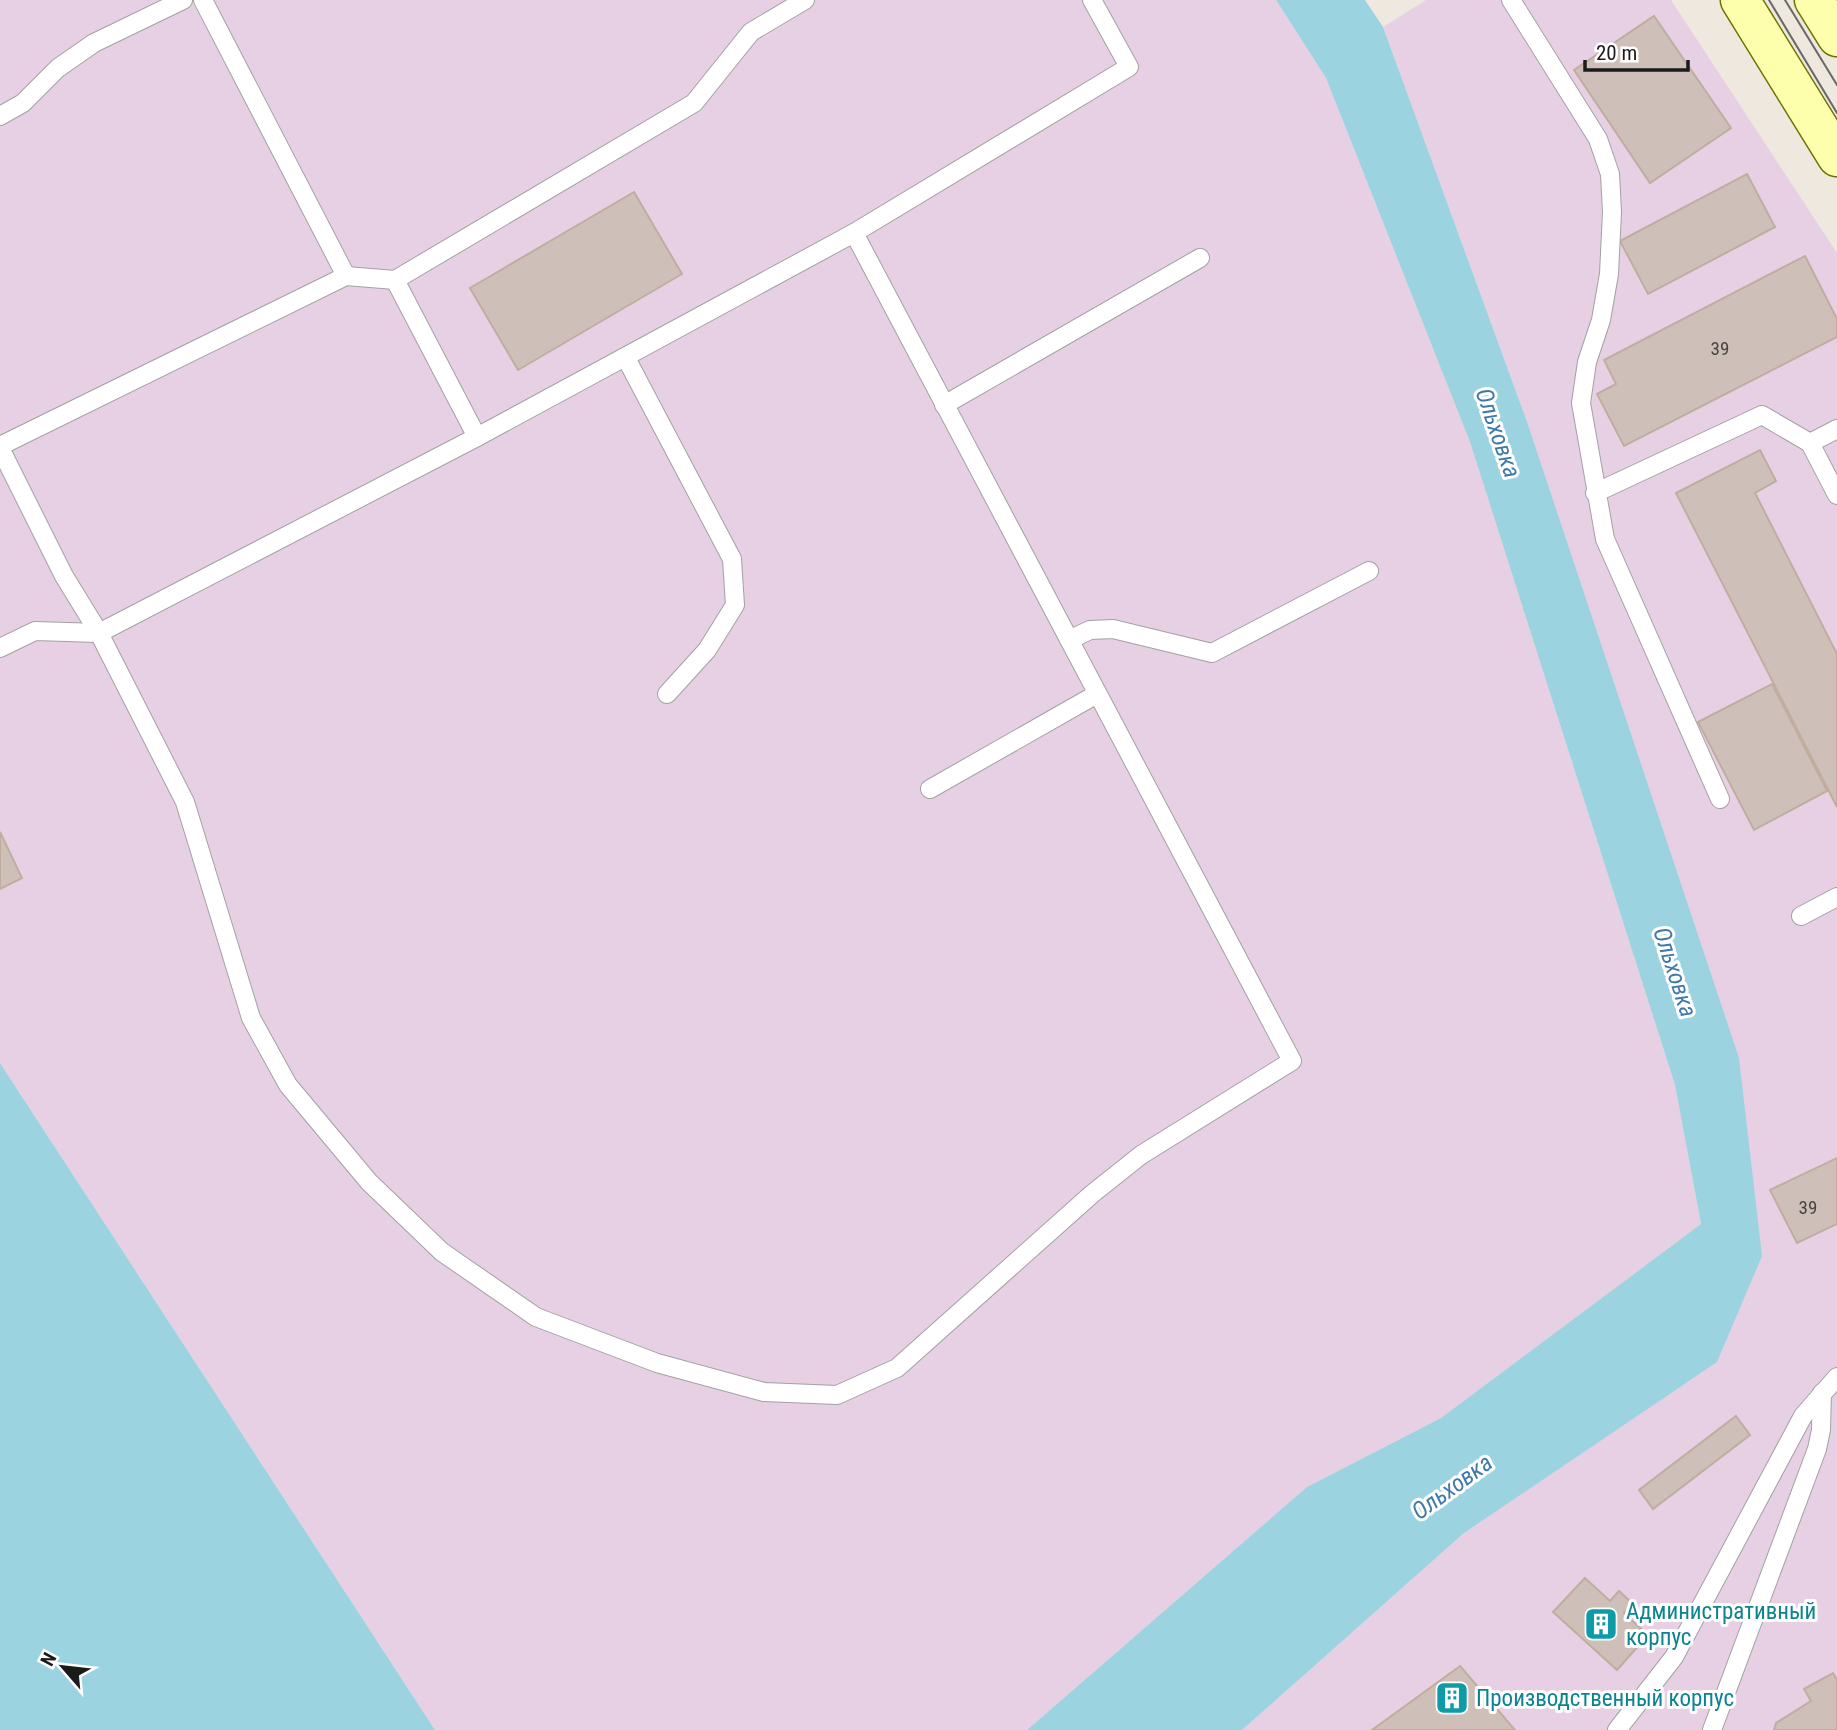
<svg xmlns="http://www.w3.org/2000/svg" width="1837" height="1730" viewBox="0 0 1837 1730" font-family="'Roboto Condensed',sans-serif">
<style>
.industrial{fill:#e7d0e4}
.water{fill:#9bd3e0}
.building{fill:#cec0b8;stroke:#c0ada0;stroke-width:2}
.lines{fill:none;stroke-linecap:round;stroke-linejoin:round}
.lane-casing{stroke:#a2a2a2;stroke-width:20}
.secondary-casing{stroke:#6c7400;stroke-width:41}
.lane{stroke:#fff;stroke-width:18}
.secondary{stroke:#feffac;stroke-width:38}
.tram{stroke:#696969;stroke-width:2}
.labels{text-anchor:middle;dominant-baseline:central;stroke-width:6;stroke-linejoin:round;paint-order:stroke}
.number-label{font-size:19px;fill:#484442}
.culture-label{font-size:23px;fill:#0d838f;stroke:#fff;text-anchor:start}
.water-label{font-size:24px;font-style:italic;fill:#3f79a9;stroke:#fff}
</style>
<rect width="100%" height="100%" fill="#eee8df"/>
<!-- industrial -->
<g class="industrial">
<polygon points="0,0 1276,0 1326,78 1470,442 1675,1085 1701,1224 1441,1418 1307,1487 1027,1730 435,1730 0,1063"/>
<polygon points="1426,0 1671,0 1837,253 1837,1730 1242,1730 1464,1533 1762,1256 1526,419 1383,27"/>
</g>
<!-- water -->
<g class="water">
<polygon points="1276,0 1365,0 1383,27 1526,419 1739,1058 1762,1256 1717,1362 1464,1533 1242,1730 1027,1730 1307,1487 1441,1418 1701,1224 1675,1085 1470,442 1326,78"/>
<polygon points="0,1063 435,1730 0,1730"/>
</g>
<!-- building -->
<g class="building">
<polygon points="1654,16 1731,128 1650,183 1574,70"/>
<polygon points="1747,174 1775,227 1648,294 1620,241"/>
<polygon points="634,192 682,274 518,370 470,288"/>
<polygon points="1805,256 1837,319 1837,337 1624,446 1597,394 1616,384 1604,360"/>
<polygon points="1760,450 1776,481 1755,493 1837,654 1837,807 1676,493"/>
<polygon points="1772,684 1827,791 1754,830 1698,722"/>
<polygon points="0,832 22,878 0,889"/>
<polygon points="1837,1158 1837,1224 1797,1243 1770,1190"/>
<polygon points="1736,1416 1750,1435 1653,1509 1639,1490"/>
<polygon points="1585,1578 1610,1601 1619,1591 1633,1604 1624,1613 1648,1635 1617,1670 1553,1612"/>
<polygon points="1460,1666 1515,1730 1372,1730"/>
<polygon points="1833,1673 1837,1680 1837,1730 1774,1730 1776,1723 1811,1701 1804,1689"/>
</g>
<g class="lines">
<defs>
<g id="lane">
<polyline points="203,0 346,276"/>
<polyline points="1511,0 1598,139 1610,174 1612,212 1609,274 1601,320 1587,362 1581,403 1605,539 1720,799"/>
<polyline points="0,116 23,103 58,68 94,43 183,0"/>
<polyline points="395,280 694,103 751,32 805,0"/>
<polyline points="626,358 732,559 735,605 707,650 667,694"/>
<polyline points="944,405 1200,258"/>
<polyline points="1810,443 1837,495"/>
<polyline points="0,446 346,276 395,280 477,437"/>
<polyline points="0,448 64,576 99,633 185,802 251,1018 288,1085 369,1182 442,1252 536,1317 657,1363 764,1392 837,1395 897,1368 1092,1194 1141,1155 1292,1061 854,233"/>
<polyline points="1595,493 1762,415 1810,443 1837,429"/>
<polyline points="1069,640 1090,630 1113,629 1212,653 1369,571"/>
<polyline points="0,648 35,631 99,633 477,437 854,233 1129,67 1092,0"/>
<polyline points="930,789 1097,694"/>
<polyline points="1801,916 1837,897"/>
<polyline points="1617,1730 1674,1657 1803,1416 1837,1377"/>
<polyline points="1712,1730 1817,1449 1821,1430 1822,1393"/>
</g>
<g id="secondary">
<polyline points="1740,0 1837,157"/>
<polyline points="1814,0 1837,37"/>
</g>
</defs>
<!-- lane casing -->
<use href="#lane" class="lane-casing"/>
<!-- secondary casing -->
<use href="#secondary" class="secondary-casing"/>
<!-- lane -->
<use href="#lane" class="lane"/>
<!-- secondary -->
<use href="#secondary" class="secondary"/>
<!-- tram -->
<g class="tram">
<polyline points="1769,0 1837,113"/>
<polyline points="1785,0 1837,85"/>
</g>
</g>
<!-- icons -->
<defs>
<symbol id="building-square" viewBox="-11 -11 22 22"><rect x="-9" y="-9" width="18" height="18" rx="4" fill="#0f9aa8" stroke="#fff"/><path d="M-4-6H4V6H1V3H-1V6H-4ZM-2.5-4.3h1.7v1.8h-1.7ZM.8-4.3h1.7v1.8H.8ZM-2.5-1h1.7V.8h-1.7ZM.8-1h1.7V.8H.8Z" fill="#fff"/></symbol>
</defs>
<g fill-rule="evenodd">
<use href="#building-square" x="1582" y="1605" width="38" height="38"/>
<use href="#building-square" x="1433" y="1679" width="38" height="38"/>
</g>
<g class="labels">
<!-- number labels -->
<g class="number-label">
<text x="1720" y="348">39</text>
<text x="1808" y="1207">39</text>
</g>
<!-- culture labels -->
<g class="culture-label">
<text x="1626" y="1611">Административный<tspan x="1626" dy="26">корпус</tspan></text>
<text x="1476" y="1698">Производственный корпус</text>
</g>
<!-- water labels -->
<g class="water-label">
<text transform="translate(1498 433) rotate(71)">Ольховка</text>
<text transform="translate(1675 972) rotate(72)">Ольховка</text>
<text transform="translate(1452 1487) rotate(-36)">Ольховка</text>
</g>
</g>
<!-- north arrow -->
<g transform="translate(63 1667) rotate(298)" stroke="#ffffff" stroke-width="5" paint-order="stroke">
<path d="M0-5L12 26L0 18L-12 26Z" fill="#1b1b1b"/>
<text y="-10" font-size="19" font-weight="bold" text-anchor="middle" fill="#1b1b1b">N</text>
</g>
<!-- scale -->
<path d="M1585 60v10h103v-10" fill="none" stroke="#1b1b1b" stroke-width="3.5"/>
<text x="1596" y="60" font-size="21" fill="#1b1b1b" stroke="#ffffff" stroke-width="5" paint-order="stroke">20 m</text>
</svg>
